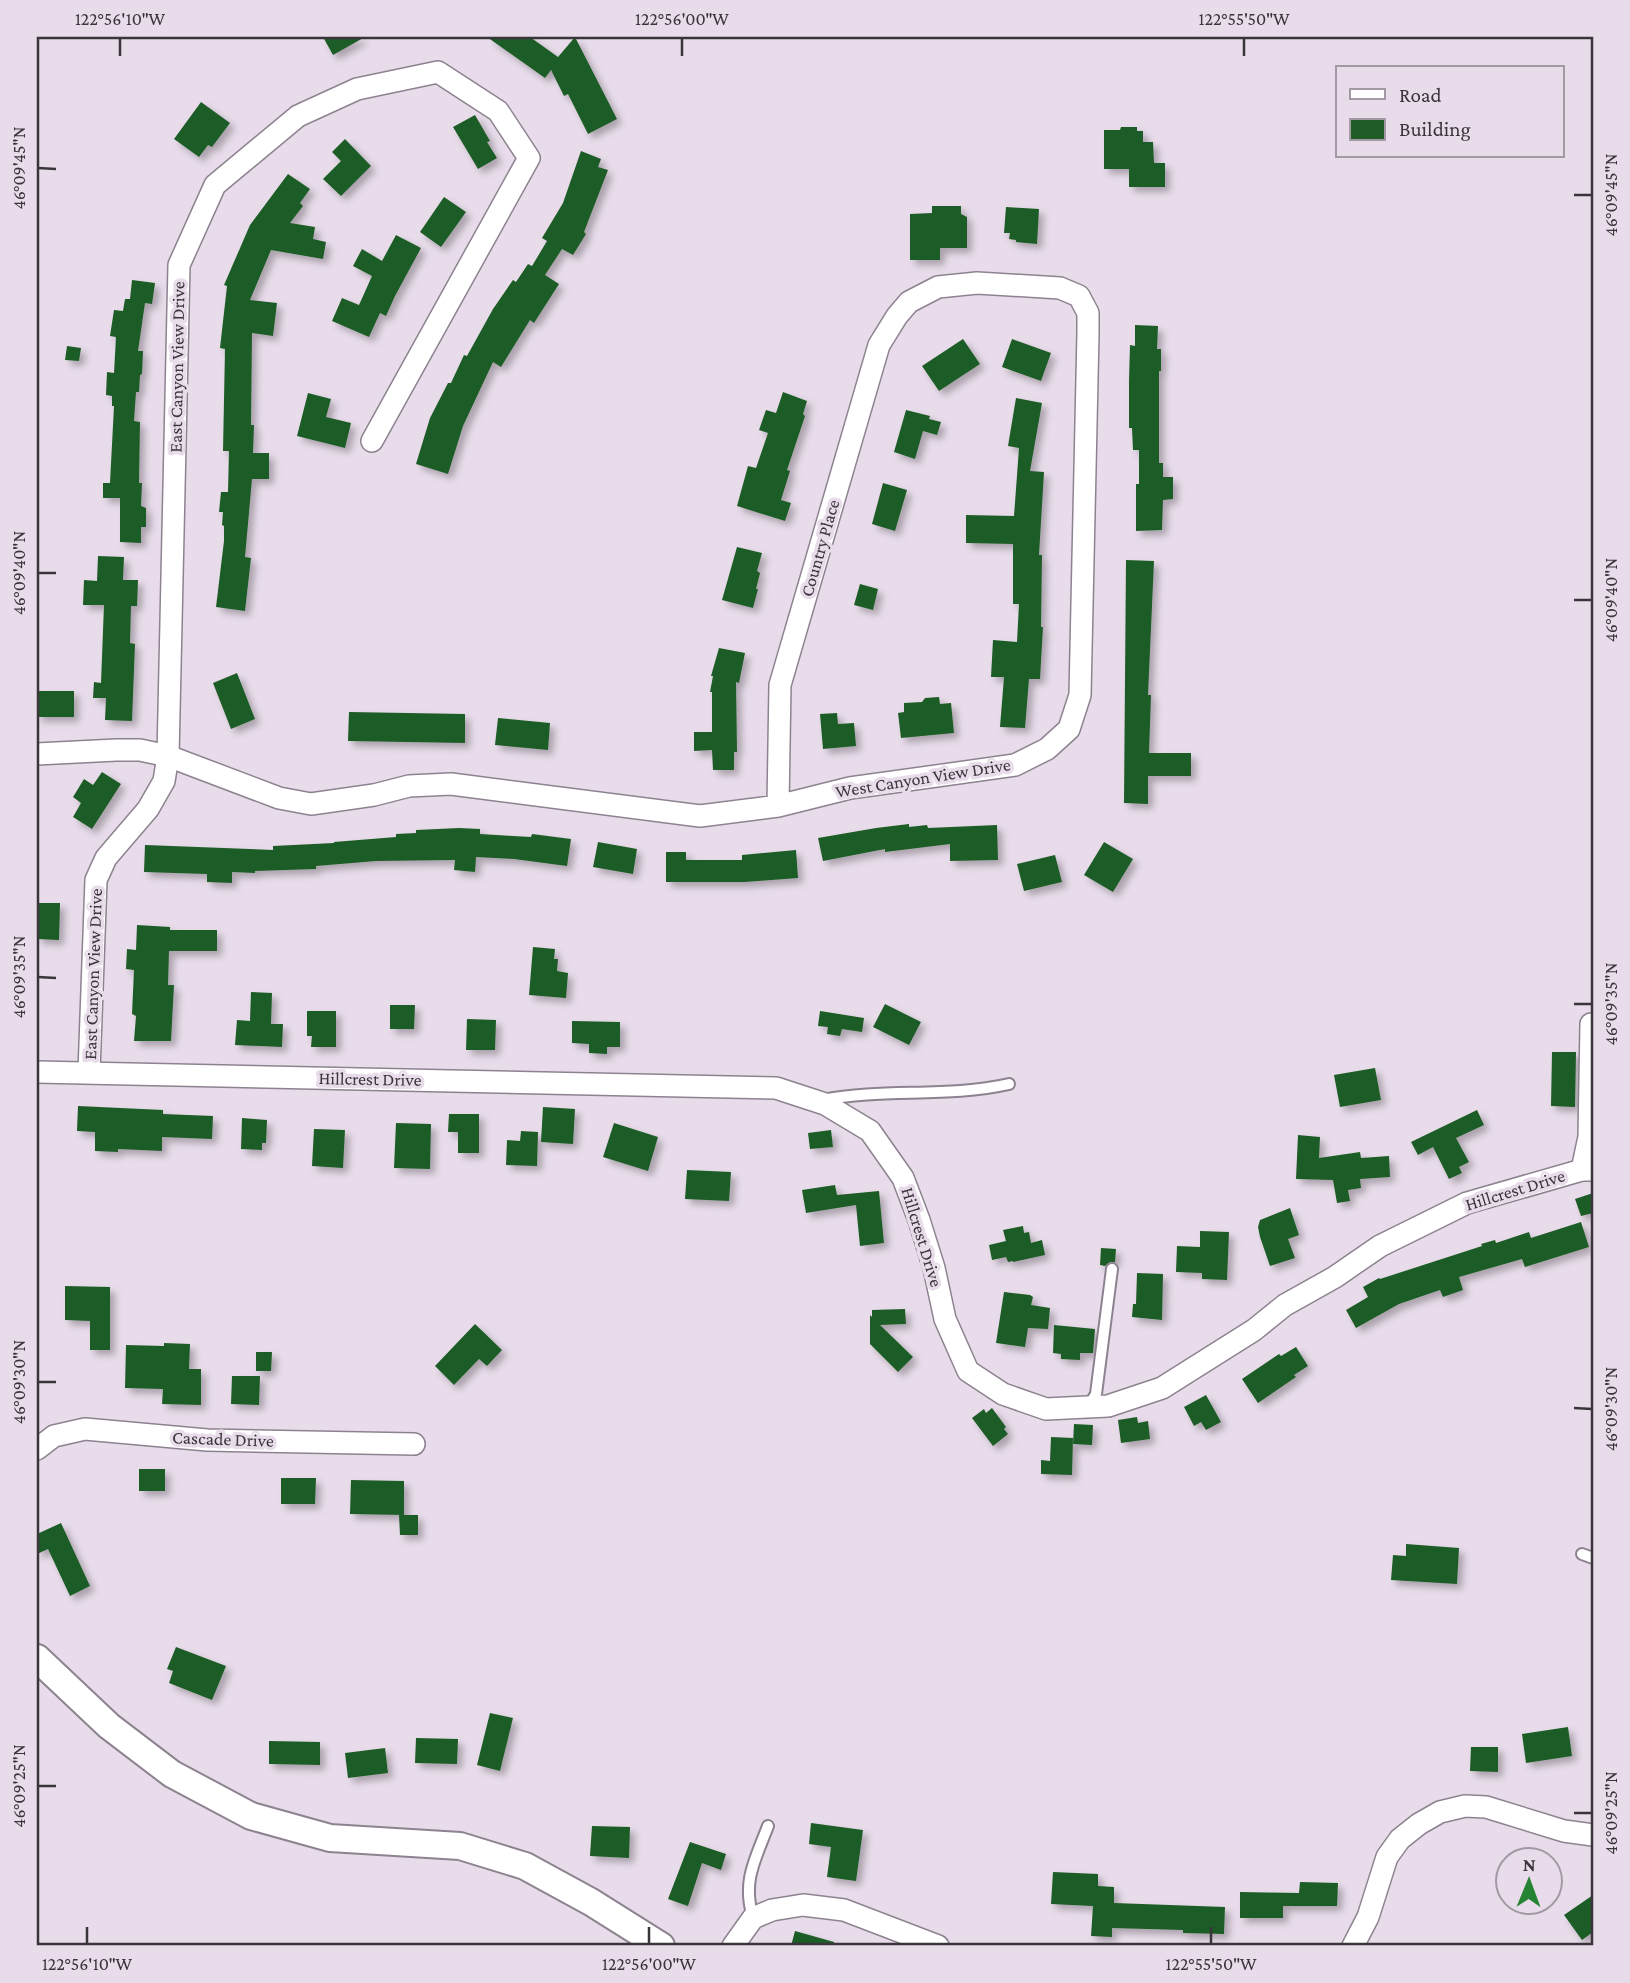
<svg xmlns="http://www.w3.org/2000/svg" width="1630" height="1983" viewBox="0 0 1630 1983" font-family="'Crimson Pro',serif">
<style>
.building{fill:#1f5c26;filter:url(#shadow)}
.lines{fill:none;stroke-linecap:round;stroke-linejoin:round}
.service-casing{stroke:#8d828f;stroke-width:14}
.minor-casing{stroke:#8d828f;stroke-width:24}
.tertiary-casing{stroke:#8d828f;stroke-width:30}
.service{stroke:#fff;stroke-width:10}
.minor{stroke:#fff;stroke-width:21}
.tertiary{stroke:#fff;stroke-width:26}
.ticks{fill:none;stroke:#3a353b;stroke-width:2.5}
.labels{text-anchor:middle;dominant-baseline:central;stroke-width:7;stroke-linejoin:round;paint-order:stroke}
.street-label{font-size:18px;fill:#3a353b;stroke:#e8dcea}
.neatline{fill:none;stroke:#3a353b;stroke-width:2.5}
.ticks-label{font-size:18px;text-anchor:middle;fill:#3a353b}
</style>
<defs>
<filter id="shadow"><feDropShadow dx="5" dy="5" stdDeviation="3.5" flood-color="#0004"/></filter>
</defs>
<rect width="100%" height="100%" fill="#e8dcea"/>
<!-- building -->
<g class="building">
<polygon points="323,37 365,37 333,55"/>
<polygon points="487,37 530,37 558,57 575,37 617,119 588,134 568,94 564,96 551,70 545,78"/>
<polygon points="201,102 230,123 212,147 208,145 199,157 174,139"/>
<polygon points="475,115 490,141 487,142 497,158 478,169 453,127"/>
<polygon points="1121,127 1137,127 1137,131 1143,131 1143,142 1153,142 1154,163 1165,163 1165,187 1129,187 1129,169 1104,169 1104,130 1120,130"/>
<polygon points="345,139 371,166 341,196 323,179 341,161 332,152"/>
<polygon points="581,151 601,159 598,167 608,170 584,232 586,234 573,255 562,249 545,275 559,284 534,323 530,320 501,367 493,362 463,426 448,474 416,464 430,418 448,383 451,383 464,355 467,356 493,309 513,280 516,282 528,264 532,266 547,241 542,238 563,203"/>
<polygon points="288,174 310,189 300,203 303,206 290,223 315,227 313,239 326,242 323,259 271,250 250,300 277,303 273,336 252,333 251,425 254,425 253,453 269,453 269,479 252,479 245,557 251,558 245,611 216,607 224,541 224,526 222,525 223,512 219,512 221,492 228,492 229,451 223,451 225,349 220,348 227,286 224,285 250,225"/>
<polygon points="444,197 466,212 441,247 420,232"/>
<polygon points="932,206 961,206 961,214 967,217 967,248 940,248 940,260 910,260 910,214 932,213"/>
<polygon points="1006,207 1039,209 1037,244 1016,242 1016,240 1009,239 1010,233 1004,233"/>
<polygon points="396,235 421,248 395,296 386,316 380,313 369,337 332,321 342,298 359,305 372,276 353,266 362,249 382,261"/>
<polygon points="132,280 155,283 152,304 145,303 138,351 143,351 142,374 140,375 139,392 136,392 134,421 140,422 139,483 142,483 141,506 146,508 146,527 141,527 141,543 120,542 120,498 103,498 103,483 110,483 114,406 112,406 112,396 106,395 107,372 114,373 116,337 110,336 114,310 123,311 125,299 130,299"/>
<polygon points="1135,325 1158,326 1157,349 1161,349 1161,371 1159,371 1159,463 1163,463 1163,477 1173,477 1173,499 1163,500 1162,530 1136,531 1136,484 1139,484 1139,450 1133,450 1132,428 1129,428 1129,381 1130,345 1135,346"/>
<polygon points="963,339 980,364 939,391 922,366"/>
<polygon points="1012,339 1051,353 1041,381 1002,367"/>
<polygon points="67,346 81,348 79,361 65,360"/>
<polygon points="783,392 807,401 803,414 805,416 787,470 790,471 781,500 791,503 785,521 737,506 748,466 756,468 768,433 759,430 766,410 776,413"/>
<polygon points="308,393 331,399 326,417 351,423 345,448 297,436"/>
<polygon points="1016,398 1042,403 1030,471 1044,472 1039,555 1042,555 1041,627 1043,627 1040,679 1029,679 1025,728 1000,727 1004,677 991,677 993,640 1017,642 1019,604 1013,604 1013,544 966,543 966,515 1014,516 1019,448 1008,446"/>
<polygon points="906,410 930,416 929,419 941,422 937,435 923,431 915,459 894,452"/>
<polygon points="883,483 907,490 895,531 872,524"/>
<polygon points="737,547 762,553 757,571 760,573 756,589 758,589 753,608 722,600"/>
<polygon points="98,556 124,557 123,580 138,580 137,606 131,606 130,643 135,644 132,721 105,720 106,698 93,698 94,682 101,683 104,605 83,605 84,580 97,581"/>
<polygon points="1126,560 1154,561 1148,695 1151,695 1149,753 1191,753 1191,776 1148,776 1148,804 1124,803"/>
<polygon points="860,584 878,589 873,610 854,605"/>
<polygon points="719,648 745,653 739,683 736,682 737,752 734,752 734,770 713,770 712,750 694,751 694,732 712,732 712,692 710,692 713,676 711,676"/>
<polygon points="237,673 255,719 231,729 213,683"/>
<rect x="37" y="691" width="37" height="26"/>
<polygon points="939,697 940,704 951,703 954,733 901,738 898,713 904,712 904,703 922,702 925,698"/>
<polygon points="349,712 465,714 465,743 348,741"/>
<polygon points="837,713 838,724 854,723 856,746 823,749 820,714"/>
<polygon points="498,718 550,723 548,750 495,745"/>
<polygon points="102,772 121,784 92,829 73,817 81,803 73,797 84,779 93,785"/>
<polygon points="909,824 909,827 927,825 928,828 997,825 998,860 950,861 950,844 885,852 885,849 823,861 818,838 876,828"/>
<polygon points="459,828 480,829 480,834 531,837 532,834 571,839 567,866 514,859 476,857 475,872 454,870 455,860 376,861 316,866 316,869 255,871 255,873 232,872 232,883 207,882 207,874 144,872 145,845 273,850 273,846 334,843 334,842 396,837 396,834 416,833 416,830"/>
<polygon points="598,842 637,849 633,874 593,867"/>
<polygon points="1104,842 1133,859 1113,892 1084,875"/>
<polygon points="796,850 798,878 745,882 666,882 666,852 686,852 686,860 742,860 742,855"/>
<polygon points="1055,855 1062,882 1024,891 1017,864"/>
<polygon points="37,903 60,903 59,940 37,939"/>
<polygon points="137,925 170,927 170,930 217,930 217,951 169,951 168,985 174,985 171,1041 134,1041 136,1016 132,1014 134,970 126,969 127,949 136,950"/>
<polygon points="533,947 555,949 554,959 558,959 557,971 568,973 566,998 529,995"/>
<polygon points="251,992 272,993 271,1024 283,1024 282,1047 235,1045 237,1020 250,1021"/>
<polygon points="885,1004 921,1022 909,1045 873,1027"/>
<polygon points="390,1005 415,1005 414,1029 390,1029"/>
<polygon points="307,1011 336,1011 336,1047 311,1047 312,1036 307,1036"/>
<polygon points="820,1011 864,1018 862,1032 842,1029 840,1036 827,1034 828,1027 818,1026"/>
<polygon points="467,1019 496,1020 495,1050 466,1050"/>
<polygon points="572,1021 620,1022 620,1047 607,1047 607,1054 589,1053 589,1044 572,1043"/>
<polygon points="1552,1052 1576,1052 1575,1107 1551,1106"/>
<polygon points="1375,1068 1381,1100 1340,1107 1334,1075"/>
<polygon points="78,1106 163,1110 163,1114 213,1116 212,1139 162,1137 162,1151 118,1149 118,1152 95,1151 95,1132 77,1131"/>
<polygon points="543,1107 575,1109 573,1144 541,1142"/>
<polygon points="1477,1110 1484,1125 1456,1138 1469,1162 1459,1167 1462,1173 1449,1179 1433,1147 1418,1155 1411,1142"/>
<polygon points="449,1114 479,1114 479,1153 458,1153 458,1132 448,1132"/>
<polygon points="242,1118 267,1120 266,1143 262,1143 262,1150 241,1149"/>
<polygon points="396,1123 431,1124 430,1169 394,1168"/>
<polygon points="614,1123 658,1137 648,1171 603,1157"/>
<polygon points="314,1129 345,1130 343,1168 312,1166"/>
<polygon points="831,1130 833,1147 810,1149 808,1133"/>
<polygon points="521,1131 538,1132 537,1166 506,1165 507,1140 520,1141"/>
<polygon points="1298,1135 1320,1137 1319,1158 1360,1152 1361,1158 1389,1156 1390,1177 1360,1179 1361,1188 1348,1190 1350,1201 1337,1203 1333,1180 1296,1179"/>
<polygon points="687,1170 731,1172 729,1201 685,1199"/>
<polygon points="835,1185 837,1195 879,1191 884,1243 860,1246 856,1205 806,1213 802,1190"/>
<polygon points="1593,1193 1593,1213 1581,1216 1575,1199"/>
<polygon points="1290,1208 1299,1235 1288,1239 1295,1258 1270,1266 1260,1237 1258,1227 1260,1220"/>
<polygon points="1581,1222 1589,1247 1525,1267 1522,1259 1459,1277 1463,1290 1443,1297 1440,1290 1399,1304 1356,1328 1346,1310 1368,1297 1363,1287 1379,1278 1380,1279 1482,1246 1481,1244 1495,1240 1496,1243 1529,1232 1531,1238"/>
<polygon points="1023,1226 1024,1233 1029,1232 1031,1243 1042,1240 1045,1255 1013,1262 1013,1261 1008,1262 1006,1257 992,1260 989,1245 1006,1241 1003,1230"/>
<polygon points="1200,1231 1229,1232 1227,1280 1202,1279 1202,1273 1176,1272 1177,1246 1200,1247"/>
<polygon points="1101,1248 1116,1249 1115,1262 1110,1262 1105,1266 1100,1265"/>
<polygon points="1137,1273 1163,1274 1162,1320 1132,1317 1133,1304 1136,1304"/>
<polygon points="65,1286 110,1287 110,1350 90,1350 90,1321 65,1320"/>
<polygon points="1004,1292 1030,1295 1033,1297 1031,1305 1050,1308 1048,1329 1028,1328 1025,1347 996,1343"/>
<polygon points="905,1309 906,1324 880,1325 913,1357 898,1372 870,1344 870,1315 872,1317 872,1310"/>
<polygon points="475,1324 502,1350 487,1366 479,1359 454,1385 435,1366"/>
<polygon points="1054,1325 1095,1329 1093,1353 1080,1353 1080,1360 1061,1359 1061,1354 1053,1353"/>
<polygon points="164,1343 190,1344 189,1369 201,1369 201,1405 162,1404 163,1389 125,1388 126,1345 164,1346"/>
<polygon points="1296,1347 1308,1366 1294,1375 1296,1377 1258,1403 1242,1379 1279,1354 1281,1356"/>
<polygon points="256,1352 272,1352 271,1371 256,1371"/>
<polygon points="232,1376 260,1376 259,1405 231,1404"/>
<polygon points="1206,1395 1221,1422 1206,1430 1201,1422 1194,1426 1184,1407"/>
<polygon points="992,1408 1006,1427 1004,1429 1008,1434 993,1446 972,1418 984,1409 986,1413"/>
<polygon points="1137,1417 1138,1423 1148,1421 1150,1439 1121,1443 1118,1420"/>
<polygon points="1074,1424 1093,1425 1092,1445 1073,1444"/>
<polygon points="1051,1437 1073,1438 1072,1475 1041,1474 1041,1460 1050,1461"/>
<rect x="139" y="1469" width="26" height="22"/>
<polygon points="281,1478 316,1478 315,1504 281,1504"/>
<polygon points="351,1480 404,1481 404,1515 350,1514"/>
<polygon points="399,1515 418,1515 418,1535 400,1535"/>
<polygon points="61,1523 90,1586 70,1596 48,1549 37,1554 37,1534"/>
<polygon points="1406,1544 1459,1548 1457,1584 1391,1580 1393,1555 1406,1556"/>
<polygon points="176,1647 226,1666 212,1700 169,1683 173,1671 167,1669"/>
<polygon points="490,1713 513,1718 500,1771 477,1765"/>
<polygon points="1568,1727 1572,1756 1526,1763 1522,1734"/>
<polygon points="416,1738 458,1739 457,1764 415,1763"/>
<polygon points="269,1741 320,1742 320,1765 269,1764"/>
<polygon points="1471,1747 1498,1747 1498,1772 1470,1771"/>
<polygon points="385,1748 388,1773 348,1778 345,1753"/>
<polygon points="811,1823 863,1830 856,1881 827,1877 831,1847 809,1844"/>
<polygon points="592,1826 630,1827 629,1858 590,1856"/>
<polygon points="690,1842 726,1854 721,1870 702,1863 688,1906 668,1899"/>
<polygon points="1053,1872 1098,1874 1098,1886 1114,1887 1114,1903 1225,1907 1224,1934 1183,1933 1183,1930 1112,1928 1112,1937 1091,1936 1093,1906 1051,1904"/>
<polygon points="1300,1882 1338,1883 1337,1906 1283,1906 1283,1918 1240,1918 1240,1892 1299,1893"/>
<polygon points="1593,1895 1593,1932 1582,1940 1564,1915"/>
<polygon points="795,1931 834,1942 834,1946 791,1946"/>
</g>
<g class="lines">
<defs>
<g id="service">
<path d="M822 1100C884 1088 948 1098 1009 1084"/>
<polyline points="1088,1407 1096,1394 1112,1269"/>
<polyline points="1582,1554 1593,1558"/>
<path d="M753 1918C742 1881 755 1860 768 1826"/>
</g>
<g id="minor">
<polyline points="37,754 116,750 140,750 168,756 279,798 311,804 374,795 409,786 451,784 700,816 778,806 850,788 1015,765 1047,749 1069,729 1080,695 1088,333 1088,313 1079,296 1060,288 977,283 938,287 909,302 897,316 879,345 780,685 778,806"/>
<polyline points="37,1072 776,1088 825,1104 870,1131 903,1178 919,1220 934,1268 945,1319 968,1371 1003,1394 1046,1409 1108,1406 1162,1388 1254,1330 1285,1305 1335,1277 1380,1246 1467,1203 1582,1170 1593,1170"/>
<polyline points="89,1072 96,880 106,858 148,809 164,781 168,756 179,265 215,185 298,116 357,89 438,72 498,111 529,158 372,441"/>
<polyline points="1582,1170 1589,1137 1591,1024"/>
<polyline points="37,1449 54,1436 85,1429 207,1440 414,1444"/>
<polyline points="733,1946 753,1918 772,1910 803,1905 844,1910 938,1946"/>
<polyline points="1353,1946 1368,1917 1387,1857 1400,1839 1419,1824 1440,1812 1465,1806 1486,1807 1564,1831 1593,1835"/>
</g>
<polyline id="tertiary" points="37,1658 109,1726 172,1774 251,1816 330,1838 460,1846 525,1866 591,1902 661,1946"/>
</defs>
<!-- service casing -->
<use href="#service" class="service-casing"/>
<!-- minor casing -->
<use href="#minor" class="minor-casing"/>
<!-- tertiary casing -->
<use href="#tertiary" class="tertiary-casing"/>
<!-- service -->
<use href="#service" class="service"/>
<!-- minor -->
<use href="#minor" class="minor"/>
<!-- tertiary -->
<use href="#tertiary" class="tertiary"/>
</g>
<!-- ticks -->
<path class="ticks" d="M120 56V38M682 56V38M1244 56V38M38 168 56 169M1574 195H1592M38 573H56M1574 600H1592M38 977 56 978M1574 1004H1592M38 1382H56M1574 1408 1592 1409M38 1786H56M1574 1813H1592M87 1944V1927M649 1944V1927M1211 1944V1927"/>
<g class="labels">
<!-- street labels -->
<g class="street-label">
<text transform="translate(177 367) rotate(-89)">East Canyon View Drive</text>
<text transform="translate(820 548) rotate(-74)">Country Place</text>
<text transform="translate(923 778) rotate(-9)">West Canyon View Drive</text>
<text transform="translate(93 974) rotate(-88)">East Canyon View Drive</text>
<text transform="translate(370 1079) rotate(1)">Hillcrest Drive</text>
<text transform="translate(1515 1190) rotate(-17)">Hillcrest Drive</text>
<text transform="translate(922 1237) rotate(73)">Hillcrest Drive</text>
<text transform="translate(223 1439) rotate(2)">Cascade Drive</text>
</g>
</g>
<!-- border -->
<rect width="1630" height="1983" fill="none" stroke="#e8dcea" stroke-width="77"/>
<!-- legend -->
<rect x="1336" y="66" width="228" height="91" fill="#e8dcea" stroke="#a299a4" stroke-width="2"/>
<rect x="1350" y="89" width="35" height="10" fill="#ffffff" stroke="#a299a4" stroke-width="2"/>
<text x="1399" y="102" font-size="21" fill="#3a353b">Road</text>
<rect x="1350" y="119" width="35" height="21" fill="#1f5c26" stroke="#a299a4" stroke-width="2"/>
<text x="1399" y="136" font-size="21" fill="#3a353b">Building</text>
<!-- north arrow -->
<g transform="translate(1529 1881) rotate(1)"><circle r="33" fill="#e8dcea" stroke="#a299a4" stroke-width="2"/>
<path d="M0-5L12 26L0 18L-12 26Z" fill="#278334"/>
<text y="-10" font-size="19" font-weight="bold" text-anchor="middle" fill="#3a353b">N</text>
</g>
<rect x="38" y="38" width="1554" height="1906" class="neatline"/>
<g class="ticks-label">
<text x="120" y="25">122°56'10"W</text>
<text x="682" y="25">122°56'00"W</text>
<text x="1244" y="25">122°55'50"W</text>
<text transform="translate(19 168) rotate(-90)" y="6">46°09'45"N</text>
<text transform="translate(1611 195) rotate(-90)" y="6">46°09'45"N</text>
<text transform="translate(19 573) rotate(-90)" y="6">46°09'40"N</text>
<text transform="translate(1611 600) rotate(-90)" y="6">46°09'40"N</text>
<text transform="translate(19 977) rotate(-90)" y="6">46°09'35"N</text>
<text transform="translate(1611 1004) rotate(-90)" y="6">46°09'35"N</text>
<text transform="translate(19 1382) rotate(-90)" y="6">46°09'30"N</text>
<text transform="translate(1611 1409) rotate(-90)" y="6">46°09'30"N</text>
<text transform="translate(19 1786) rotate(-90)" y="6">46°09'25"N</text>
<text transform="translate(1611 1813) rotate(-90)" y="6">46°09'25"N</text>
<text x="87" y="1970">122°56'10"W</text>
<text x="649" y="1970">122°56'00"W</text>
<text x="1211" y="1970">122°55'50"W</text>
</g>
</svg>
